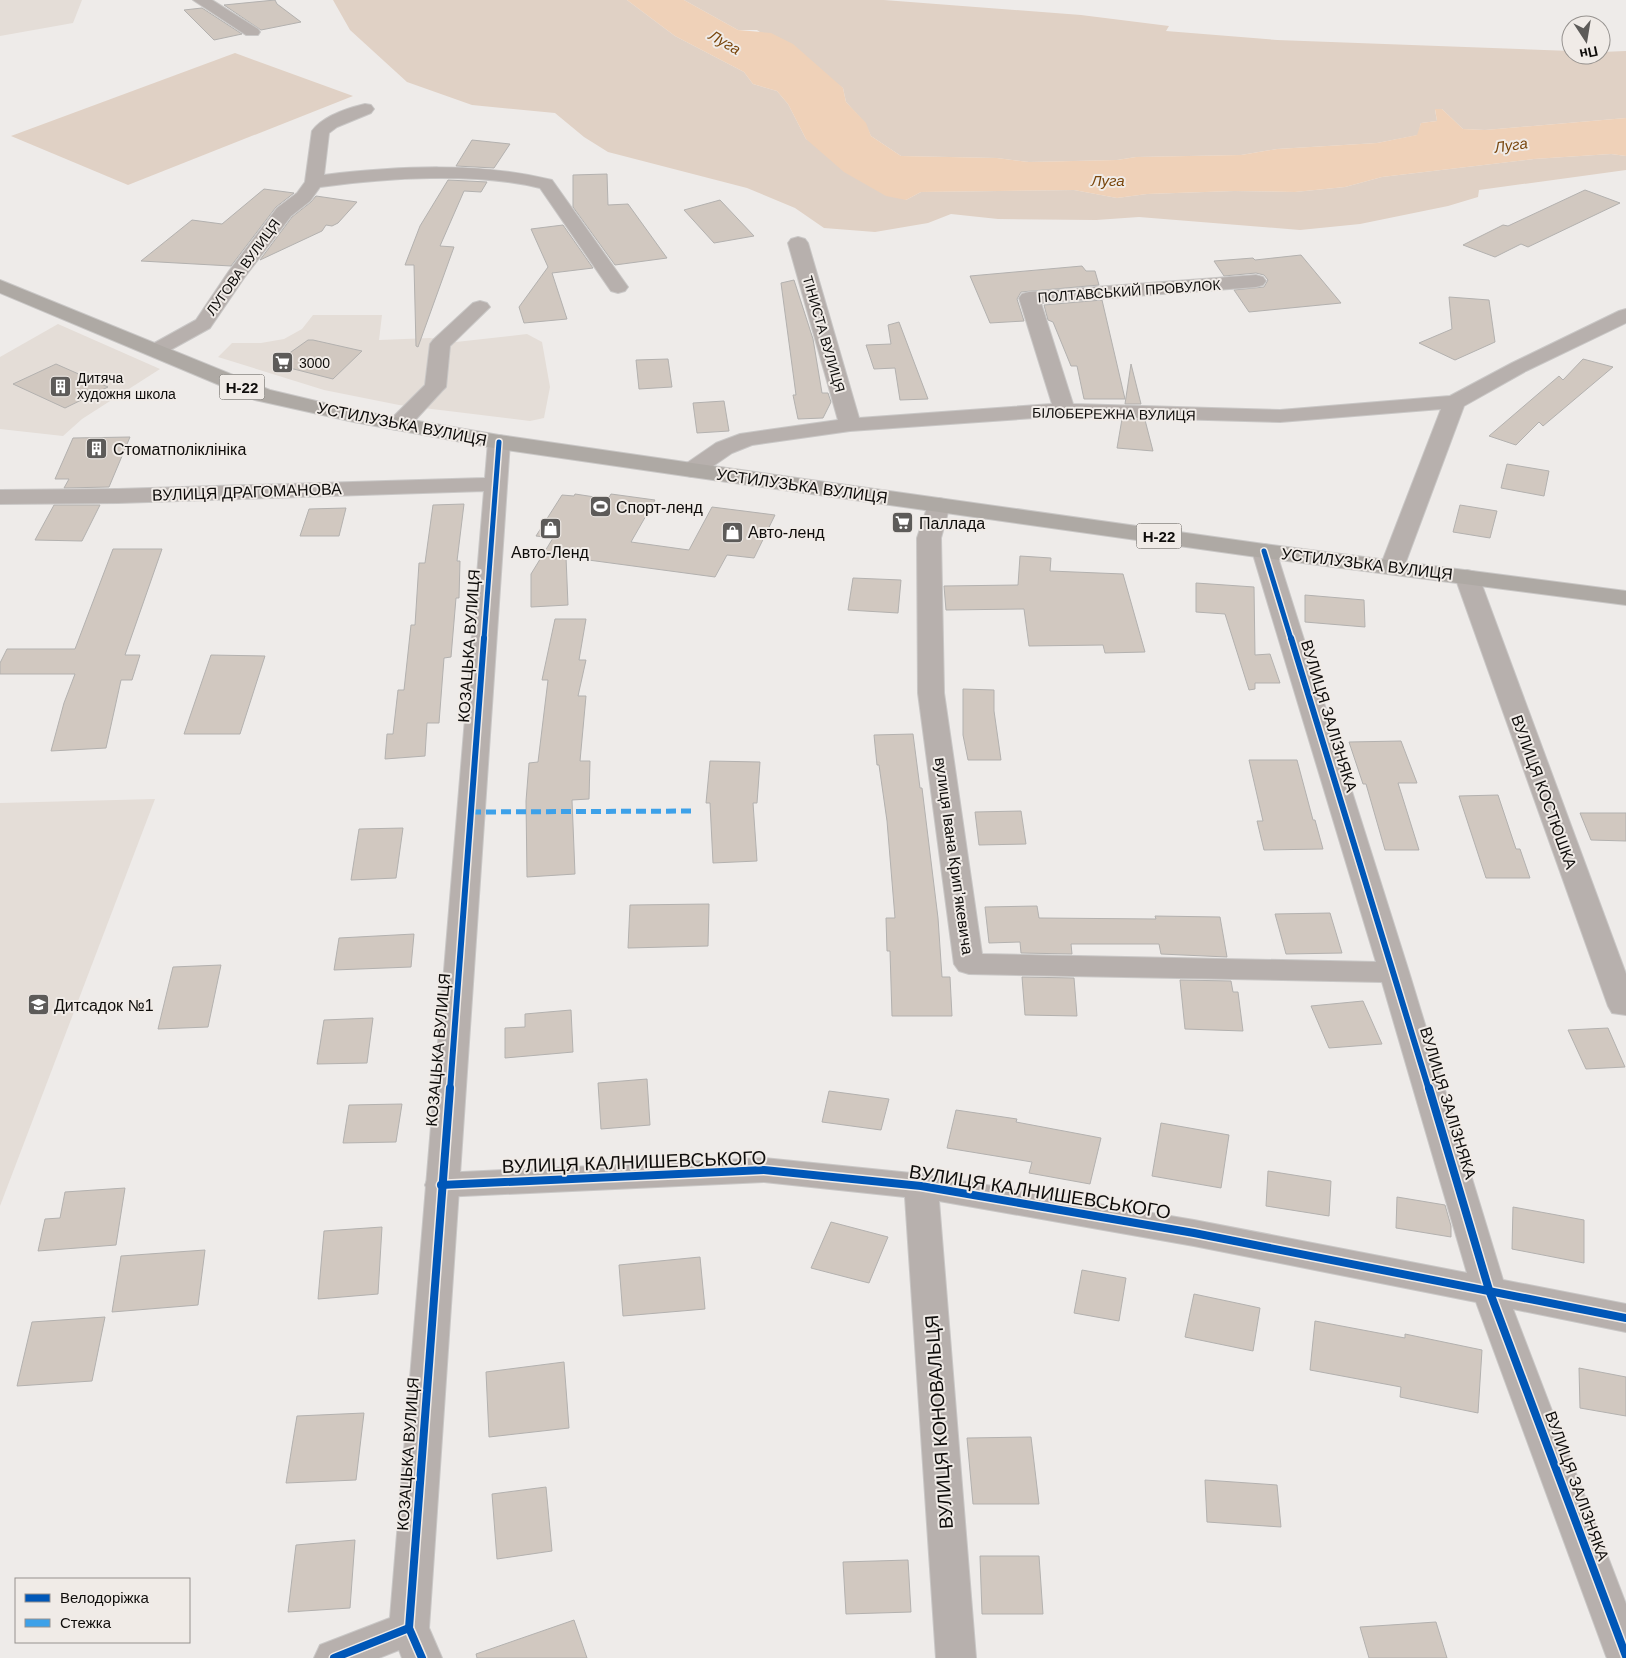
<svg xmlns="http://www.w3.org/2000/svg" width="1626" height="1658" viewBox="0 0 1626 1658" font-family="Arial,sans-serif">
<style>
.built{fill:#e4ddd7}
.green{fill:#e0d1c5}
.water{fill:#efd1b8}
.building{fill:#d1c8c0;stroke:#b3b1af}
.lines{fill:none;stroke-linecap:round;stroke-linejoin:round}
.minor-casing{stroke:#c9c7c6;stroke-width:2}
.tertiary-casing{stroke:#c9c7c6;stroke-width:2}
.primary-casing{stroke:#c9c7c6;stroke-width:2}
.minor{fill:#b7b0ad;fill-rule:evenodd}
.tertiary{fill:#b7b0ad;fill-rule:evenodd}
.primary{fill:#aea9a4;fill-rule:evenodd}
.quiet{stroke:#3da1e9;stroke-width:5;stroke-dasharray:10 5;stroke-linecap:butt}
.cycleway-far2-casing{stroke:#f0ebe7;stroke-width:8}
.cycleway-far1-casing{stroke:#f0ebe7;stroke-width:9}
.cycleway-casing{stroke:#f0ebe7;stroke-width:11}
.cycleway-far2{stroke:#0057b8;stroke-width:5}
.cycleway-far1{stroke:#0057b8;stroke-width:6}
.cycleway{stroke:#0057b8;stroke-width:8}
.labels{text-anchor:middle;dominant-baseline:central;stroke-width:4;stroke-linejoin:round;paint-order:stroke}
.far-street-label{font-size:14px;fill:#0f0d0b;stroke:#f0ebe7}
.far-poi-label{font-size:14px;fill:#0f0d0b;stroke:#f0ebe7;text-anchor:start}
.far-water-label{font-size:15px;font-style:italic;fill:#79460c;stroke:#f0ebe7}
.shield{fill:#f0ebe7;stroke:#52504d;stroke-width:1}
.shield-label{font-size:15px;font-weight:bold;fill:#0f0d0b}
.street-label{font-size:16px;fill:#0f0d0b;stroke:#f0ebe7}
.poi-label{font-size:16px;fill:#0f0d0b;stroke:#f0ebe7;text-anchor:start}
.near-street-label{font-size:19px;fill:#0f0d0b;stroke:#f0ebe7}
</style>
<rect width="100%" height="100%" fill="#eeebe9"/>
<!-- built -->
<g class="built">
<polygon points="0,0 82,0 73,23 0,36"/>
<polygon points="313,315 382,315 379,340 430,338 456,342 527,334 542,342 550,387 544,418 530,421 399,405 324,390 218,357 232,343 261,343 284,339 302,329"/>
<polygon points="58,324 160,369 82,419 63,436 0,429 0,357"/>
<polygon points="155,799 0,1206 0,803"/>
</g>
<!-- green -->
<g class="green">
<polygon points="333,0 627,0 675,36 744,72 753,84 777,91 788,104 806,139 906,200 921,192 1074,190 1117,198 1147,194 1234,191 1295,192 1345,187 1382,177 1534,159 1611,154 1626,156 1626,170 1479,190 1478,197 1448,206 1360,224 1300,230 1139,217 1096,220 998,219 951,214 928,223 875,232 824,228 795,208 747,188 608,152 584,137 555,113 472,105 407,82 350,30"/>
<polygon points="684,0 884,0 1081,15 1169,26 1166,31 1277,40 1571,51 1571,55 1601,55 1601,52 1626,51 1626,118 1485,130 1463,129 1442,109 1435,110 1437,121 1421,123 1418,135 1377,143 1277,149 1241,155 1136,157 1117,160 1029,162 997,158 901,156 871,136 865,123 846,102 843,88 757,30 738,30"/>
<polygon points="235,53 353,96 128,185 11,136"/>
</g>
<!-- water -->
<polygon class="water" points="627,0 684,0 738,30 771,33 793,44 843,88 846,102 866,123 871,136 901,156 997,158 1029,162 1117,160 1136,157 1241,155 1277,149 1377,143 1417,135 1421,123 1437,121 1435,109 1442,109 1463,129 1485,130 1626,118 1626,156 1611,154 1534,159 1382,177 1345,187 1295,192 1234,191 1147,194 1117,198 1074,190 921,192 906,200 886,196 844,172 806,139 788,104 777,91 753,84 744,72 675,36"/>
<!-- building -->
<g class="building">
<polygon points="275,0 277,4 301,22 261,30 224,5"/>
<polygon points="202,8 242,34 214,40 184,10"/>
<polygon points="472,140 510,144 494,168 456,166"/>
<polygon points="607,174 608,205 628,204 667,258 615,265 573,207 573,175"/>
<polygon points="448,180 487,182 481,192 464,191 440,246 454,247 418,347 416,346 414,265 405,265 420,226"/>
<polygon points="264,189 294,193 276,207 231,266 141,261 192,220 222,224"/>
<polygon points="1585,190 1620,203 1528,247 1521,244 1495,257 1463,245 1503,225 1508,226"/>
<polygon points="316,196 357,202 338,223 332,226 326,225 322,231 260,260 292,217 311,202"/>
<polygon points="720,200 754,236 714,243 684,210"/>
<polygon points="563,225 593,268 552,273 567,319 524,323 519,307 548,267 531,229"/>
<polygon points="1301,255 1341,303 1249,312 1234,290 1264,287 1268,280 1264,275 1256,273 1224,276 1214,261 1253,258 1255,260"/>
<polygon points="1082,266 1086,271 1095,271 1099,285 1021,292 1017,299 1024,321 990,323 970,276"/>
<polygon points="794,280 813,339 822,393 828,393 831,402 823,418 798,419 793,395 796,395 781,283"/>
<polygon points="1449,297 1489,300 1495,342 1455,360 1419,343 1452,329"/>
<polygon points="1102,300 1125,399 1084,399 1077,366 1071,366 1053,322 1048,320 1044,305"/>
<polygon points="899,322 914,362 928,399 900,400 895,368 874,369 866,345 891,344 888,325"/>
<polygon points="308,340 313,340 362,351 333,379 274,364"/>
<polygon points="668,359 672,387 639,389 636,360"/>
<polygon points="1583,359 1613,367 1543,426 1539,422 1516,445 1489,436 1559,376 1563,380"/>
<polygon points="56,364 108,387 65,408 13,384"/>
<polygon points="1131,364 1141,404 1125,404"/>
<polygon points="724,401 729,431 697,433 693,403"/>
<polygon points="1122,419 1145,420 1153,451 1117,448"/>
<polygon points="130,437 109,487 64,488 69,479 55,479 73,438"/>
<polygon points="1507,464 1549,471 1544,496 1501,488"/>
<polygon points="575,494 608,499 611,494 655,500 631,542 689,550 712,507 775,515 754,558 727,555 715,577 566,557 568,605 531,607 531,574 553,538 536,536 562,495 574,496"/>
<polygon points="464,504 457,561 460,561 459,598 456,598 451,657 444,658 439,723 427,723 425,756 385,759 387,734 393,734 398,690 404,690 411,625 415,625 419,563 425,563 433,505"/>
<polygon points="54,505 100,505 82,541 35,540"/>
<polygon points="1460,505 1497,511 1490,538 1453,532"/>
<polygon points="346,508 339,536 300,536 309,509"/>
<polygon points="113,549 162,549 125,655 140,655 132,680 121,680 106,748 51,751 64,703 75,674 0,674 0,663 7,649 75,649"/>
<polygon points="1020,556 1051,558 1050,571 1123,574 1145,652 1105,653 1103,645 1029,646 1024,609 946,610 944,586 1018,585"/>
<polygon points="853,578 901,580 898,613 848,610"/>
<polygon points="1196,583 1254,587 1255,655 1270,654 1280,683 1255,683 1255,689 1249,690 1225,614 1196,612"/>
<polygon points="1305,595 1364,600 1365,627 1305,622"/>
<polygon points="555,619 586,619 579,660 586,660 578,696 586,696 580,761 590,761 589,799 572,800 575,874 527,877 526,801 529,763 538,762 548,680 542,680"/>
<polygon points="211,655 265,656 240,734 184,734"/>
<polygon points="963,689 994,690 994,711 1001,760 968,760 963,735"/>
<polygon points="913,734 920,788 922,788 938,918 942,977 950,977 952,1016 892,1016 890,951 887,951 886,918 895,918 887,821 879,765 877,765 874,735"/>
<polygon points="1401,741 1417,783 1398,783 1419,850 1385,850 1366,784 1363,784 1349,742"/>
<polygon points="1249,760 1297,760 1313,820 1315,820 1323,849 1264,850 1257,821 1263,821"/>
<polygon points="710,761 760,762 757,803 753,803 757,861 713,863 710,803 706,803"/>
<polygon points="1498,795 1516,849 1520,849 1530,878 1486,878 1459,796"/>
<polygon points="1021,811 1026,844 979,845 975,812"/>
<polygon points="1580,813 1626,813 1626,841 1591,840"/>
<polygon points="403,828 396,878 351,880 359,829"/>
<polygon points="709,904 708,946 628,948 630,905"/>
<polygon points="1037,906 1039,918 1156,919 1155,916 1220,917 1227,957 1161,954 1159,944 1071,944 1072,954 1021,953 1020,942 989,943 985,907"/>
<polygon points="1330,913 1342,953 1286,954 1275,914"/>
<polygon points="414,934 411,967 334,970 339,938"/>
<polygon points="221,965 208,1027 158,1029 173,967"/>
<polygon points="1022,977 1074,978 1077,1016 1025,1015"/>
<polygon points="1180,980 1231,981 1233,992 1238,992 1243,1031 1185,1029"/>
<polygon points="1363,1001 1382,1044 1329,1048 1311,1006"/>
<polygon points="571,1010 573,1052 505,1058 505,1028 525,1027 525,1014"/>
<polygon points="373,1018 367,1063 317,1064 324,1020"/>
<polygon points="1608,1028 1625,1067 1586,1069 1568,1030"/>
<polygon points="647,1079 650,1125 601,1129 598,1083"/>
<polygon points="829,1091 889,1099 881,1130 822,1122"/>
<polygon points="402,1104 396,1142 343,1143 349,1105"/>
<polygon points="956,1110 1017,1119 1016,1122 1101,1138 1090,1184 1029,1173 1032,1162 947,1148"/>
<polygon points="1161,1123 1229,1135 1221,1188 1152,1176"/>
<polygon points="1268,1171 1331,1181 1329,1216 1266,1206"/>
<polygon points="125,1188 116,1245 38,1251 45,1219 60,1218 65,1192"/>
<polygon points="1397,1197 1445,1205 1451,1226 1451,1237 1396,1228"/>
<polygon points="1513,1207 1584,1220 1584,1263 1512,1249"/>
<polygon points="831,1222 888,1237 869,1283 811,1268"/>
<polygon points="382,1227 378,1294 318,1299 324,1231"/>
<polygon points="205,1250 198,1305 112,1312 121,1256"/>
<polygon points="700,1257 705,1309 623,1316 619,1265"/>
<polygon points="1082,1270 1126,1278 1119,1321 1074,1313"/>
<polygon points="1194,1294 1260,1308 1253,1351 1185,1337"/>
<polygon points="105,1317 92,1381 17,1386 32,1322"/>
<polygon points="1315,1321 1405,1338 1405,1334 1482,1350 1478,1413 1400,1397 1401,1387 1310,1370"/>
<polygon points="564,1362 569,1428 489,1437 486,1372"/>
<polygon points="1579,1368 1626,1377 1626,1416 1580,1408"/>
<polygon points="364,1413 356,1480 286,1483 297,1416"/>
<polygon points="1031,1437 1039,1504 973,1504 967,1438"/>
<polygon points="1205,1480 1277,1485 1281,1527 1207,1522"/>
<polygon points="546,1487 552,1551 497,1559 492,1494"/>
<polygon points="355,1540 350,1608 288,1612 296,1545"/>
<polygon points="980,1556 1039,1556 1043,1614 982,1614"/>
<polygon points="908,1560 911,1612 846,1614 843,1562"/>
<polygon points="574,1620 587,1658 477,1658 476,1654"/>
<polygon points="1436,1622 1447,1658 1369,1658 1360,1627"/>
</g>
<g class="lines">
<defs>
<g id="minor">
<polygon points="193,0 212,0 258,29 260,32 258,35 246,35"/>
<path d="M365 104 371 105 374 109 371 113 337 127 329 133 324 175C399 166 479 162 552 180L628 287 625 291 618 293 611 291 540 188C475 172 386 178 320 187L310 201 291 216 244 278 210 328 163 354 156 356 149 354 146 350 149 346 196 320 229 271 277 208 297 193 305 182 312 131C323 116 348 108 365 104Z"/>
<polygon points="798,237 805,239 808,243 859,418 1052,404 1019,298 1022,294 1029,292 1256,275 1263,277 1266,281 1263,285 1256,287 1041,303 1073,404 1280,410 1450,396 1512,363 1619,311 1626,309 1626,323 1526,371 1464,406 1404,567 1400,572 1392,574 1384,572 1380,567 1441,409 1280,422 1064,416 850,431 752,445 732,453 700,475 692,477 684,475 681,470 684,465 716,443 740,434 838,420 788,243 791,239"/>
<polygon points="480,301 487,303 490,307 450,346 446,387 442,391 407,429 399,430 391,429 388,424 391,419 425,385 430,344 433,340 473,303"/>
<polygon points="939,498 947,500 950,505 941,538 944,693 982,954 1376,962 1252,551 1256,546 1264,544 1272,546 1276,551 1409,972 1503,1280 1626,1304 1626,1332 1513,1309 1626,1604 1626,1658 1607,1658 1606,1656 1476,1302 1194,1246 939,1201 976,1658 936,1658 905,1197 764,1182 441,1197 429,1194 425,1185 429,1176 441,1173 764,1158 921,1174 1194,1220 1467,1273 1382,982 969,974 959,971 954,964 918,693 917,538 928,505 931,500"/>
<polygon points="1467,570 1475,572 1479,577 1626,974 1626,1015 1612,1013 1608,1006 1455,577 1459,572"/>
</g>
<polygon id="tertiary" points="499,435 507,437 510,442 429,1628 442,1658 402,1658 399,1650 379,1658 314,1658 320,1645 390,1618 484,491 118,503 0,504 0,490 118,489 485,478 488,442 491,437"/>
<polygon id="primary" points="0,280 270,390 354,410 499,435 692,463 1264,544 1626,591 1626,605 1264,558 692,477 499,449 354,422 255,400 0,293"/>
</defs>
<!-- minor casing -->
<use href="#minor" class="minor-casing"/>
<!-- tertiary casing -->
<use href="#tertiary" class="tertiary-casing"/>
<!-- primary casing -->
<use href="#primary" class="primary-casing"/>
<!-- minor -->
<use href="#minor" class="minor"/>
<!-- tertiary -->
<use href="#tertiary" class="tertiary"/>
<!-- primary -->
<use href="#primary" class="primary"/>
<!-- quiet -->
<polyline class="quiet" points="471,812 696,811"/>
<defs>
<g id="cycleway-far2">
<polyline points="1264,551 1291,639"/>
<polyline points="484,639 499,442"/>
</g>
<g id="cycleway-far1">
<polyline points="1291,638 1429,1090"/>
<polyline points="450,1090 484,638"/>
</g>
<g id="cycleway">
<polyline points="1429,1088 1489,1290 1626,1656"/>
<polyline points="441,1185 764,1170 921,1186 1194,1233 1626,1318"/>
<polyline points="334,1658 409,1628"/>
<polyline points="422,1658 409,1628 450,1088"/>
</g>
</defs>
<!-- cycleway-far2 casing -->
<use href="#cycleway-far2" class="cycleway-far2-casing"/>
<!-- cycleway-far1 casing -->
<use href="#cycleway-far1" class="cycleway-far1-casing"/>
<!-- cycleway casing -->
<use href="#cycleway" class="cycleway-casing"/>
<!-- cycleway-far2 -->
<use href="#cycleway-far2" class="cycleway-far2"/>
<!-- cycleway-far1 -->
<use href="#cycleway-far1" class="cycleway-far1"/>
<!-- cycleway -->
<use href="#cycleway" class="cycleway"/>
</g>
<!-- icons -->
<defs>
<symbol id="supermarket-square" viewBox="-11 -11 22 22"><rect x="-9" y="-9" width="18" height="18" rx="4" fill="#5d5b59" stroke="#f0ebe7"/><path d="M-6-5.5h2.5l.6 2H6L4.5 2H-2.5L-4.4-4H-6ZM-1.5 3.2a1.3 1.3 0 1 0 .1 0ZM3 3.2a1.3 1.3 0 1 0 .1 0Z" fill="#fff"/></symbol>
<symbol id="building-square" viewBox="-11 -11 22 22"><rect x="-9" y="-9" width="18" height="18" rx="4" fill="#5d5b59" stroke="#f0ebe7"/><path d="M-4-6H4V6H1V3H-1V6H-4ZM-2.5-4.3h1.7v1.8h-1.7ZM.8-4.3h1.7v1.8H.8ZM-2.5-1h1.7V.8h-1.7ZM.8-1h1.7V.8H.8Z" fill="#fff"/></symbol>
<symbol id="stadium-square" viewBox="-11 -11 22 22"><rect x="-9" y="-9" width="18" height="18" rx="4" fill="#5d5b59" stroke="#f0ebe7"/><path d="M0-5a6.5 5 0 1 0 0 10a6.5 5 0 1 0 0-10ZM-3.5-1.8h7v3.6h-7Z" fill="#fff"/></symbol>
<symbol id="shop-square" viewBox="-11 -11 22 22"><rect x="-9" y="-9" width="18" height="18" rx="4" fill="#5d5b59" stroke="#f0ebe7"/><path d="M-5-2.5h2.3a2.7 3.5 0 0 1 5.4 0H5L5.5 6h-11ZM-1.5-2.5h3a1.5 2.3 0 0 0-3 0Z" fill="#fff"/></symbol>
<symbol id="school-square" viewBox="-11 -11 22 22"><rect x="-9" y="-9" width="18" height="18" rx="4" fill="#5d5b59" stroke="#f0ebe7"/><path d="M0-5L7-2L0 1L-7-2ZM-4 1L0 2.5L4 1V4Q0 6-4 4Z" fill="#fff"/></symbol>
</defs>
<g fill-rule="evenodd">
<use href="#supermarket-square" x="270" y="350" width="25" height="25"/>
<use href="#building-square" x="48" y="374" width="25" height="25"/>
<use href="#building-square" x="84" y="436" width="25" height="25"/>
<use href="#stadium-square" x="588" y="494" width="25" height="25"/>
<use href="#supermarket-square" x="890" y="510" width="25" height="25"/>
<use href="#shop-square" x="538" y="516" width="25" height="25"/>
<use href="#shop-square" x="720" y="520" width="25" height="25"/>
<use href="#school-square" x="26" y="992" width="25" height="25"/>
</g>
<g class="labels">
<!-- far-street labels -->
<g class="far-street-label">
<text transform="translate(243 267) rotate(-54)">ЛУГОВА ВУЛИЦЯ</text>
<text transform="translate(1129 291) rotate(-4)">ПОЛТАВСЬКИЙ ПРОВУЛОК</text>
<text transform="translate(824 334) rotate(74)">ТІНИСТА ВУЛИЦЯ</text>
<text transform="translate(1114 414) rotate(1)">БІЛОБЕРЕЖНА ВУЛИЦЯ</text>
</g>
<!-- far-poi labels -->
<g class="far-poi-label">
<text x="299" y="363">3000</text>
<text x="77" y="378">Дитяча<tspan x="77" dy="16">художня школа</tspan></text>
</g>
<!-- far-water labels -->
<g class="far-water-label">
<text transform="translate(725 42) rotate(30)">Луга</text>
<text transform="translate(1511 145) rotate(-8)">Луга</text>
<text x="1108" y="180">Луга</text>
</g>
<!-- shield labels -->
<g class="shield">
<rect x="219.5" y="374.5" width="45" height="25" rx="4"/>
<rect x="1136.5" y="523.5" width="45" height="25" rx="4"/>
</g>
<g class="shield-label">
<text x="242" y="387">Н-22</text>
<text x="1159" y="536">Н-22</text>
</g>
<!-- street labels -->
<g class="street-label">
<text transform="translate(402 424) rotate(11)">УСТИЛУЗЬКА ВУЛИЦЯ</text>
<text transform="translate(802 486) rotate(8)">УСТИЛУЗЬКА ВУЛИЦЯ</text>
<text transform="translate(247 492) rotate(-2)">ВУЛИЦЯ ДРАГОМАНОВА</text>
<text transform="translate(1367 564) rotate(7)">УСТИЛУЗЬКА ВУЛИЦЯ</text>
<text transform="translate(469 646) rotate(-86)">КОЗАЦЬКА ВУЛИЦЯ</text>
<text transform="translate(1329 716) rotate(73)">ВУЛИЦЯ ЗАЛІЗНЯКА</text>
<text transform="translate(1544 792) rotate(70)">ВУЛИЦЯ КОСТЮШКА</text>
<text transform="translate(954 856) rotate(82)">вулиця Івана Крипʼякевича</text>
<text transform="translate(438 1050) rotate(-85)">КОЗАЦЬКА ВУЛИЦЯ</text>
<text transform="translate(1448 1103) rotate(73)">ВУЛИЦЯ ЗАЛІЗНЯКА</text>
<text transform="translate(408 1454) rotate(-86)">КОЗАЦЬКА ВУЛИЦЯ</text>
<text transform="translate(1577 1486) rotate(70)">ВУЛИЦЯ ЗАЛІЗНЯКА</text>
</g>
<!-- poi labels -->
<g class="poi-label">
<text x="113" y="449">Стоматполіклініка</text>
<text x="616" y="507">Спорт-ленд</text>
<text x="919" y="523">Паллада</text>
<text x="748" y="532">Авто-ленд</text>
<text x="550" y="552" text-anchor="middle">Авто-Ленд</text>
<text x="54" y="1005">Дитсадок №1</text>
</g>
<!-- near-street labels -->
<g class="near-street-label">
<text transform="translate(634 1162) rotate(-2)">ВУЛИЦЯ КАЛНИШЕВСЬКОГО</text>
<text transform="translate(1040 1192) rotate(9)">ВУЛИЦЯ КАЛНИШЕВСЬКОГО</text>
<text transform="translate(939 1422) rotate(-94)">ВУЛИЦЯ КОНОВАЛЬЦЯ</text>
</g>
</g>
<!-- legend -->
<rect x="15" y="1578" width="175" height="65" fill="#f0ebe7" stroke="#96928f"/>
<rect x="25" y="1594" width="25" height="8" fill="#0057b8" stroke="#96928f"/>
<text x="60" y="1603" font-size="15" fill="#0f0d0b">Велодоріжка</text>
<rect x="25" y="1619" width="25" height="8" fill="#3da1e9" stroke="#96928f"/>
<text x="60" y="1628" font-size="15" fill="#0f0d0b">Стежка</text>
<!-- north arrow -->
<g transform="translate(1586 40) rotate(168)"><circle r="24" fill="#f0ebe7" stroke="#96928f"/>
<path d="M0-4L9 19L0 12L-9 19Z" fill="#5d5b59"/>
<text y="-8" font-size="14" font-weight="bold" text-anchor="middle" fill="#0f0d0b">Пн</text>
</g>
</svg>
